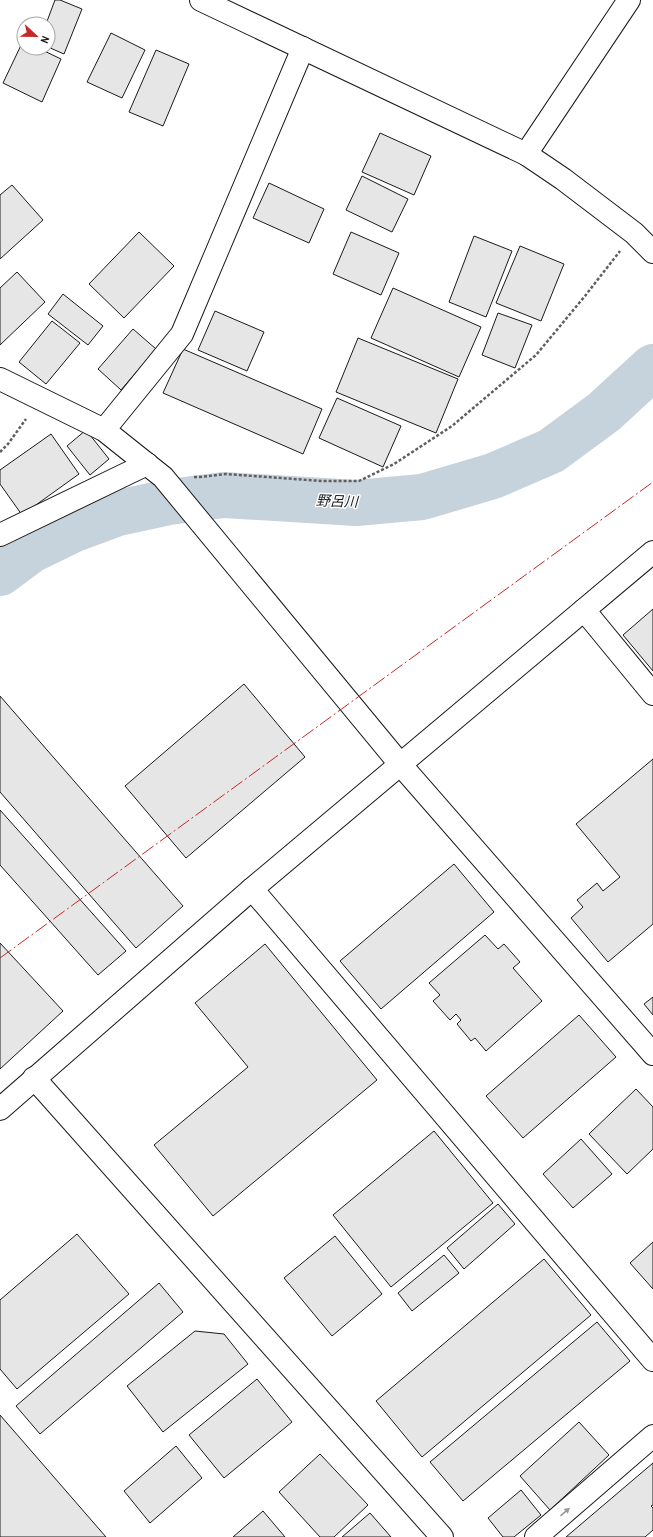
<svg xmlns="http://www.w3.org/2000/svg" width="653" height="1537" viewBox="0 0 653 1537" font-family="'Archivo Narrow','Noto Sans JP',sans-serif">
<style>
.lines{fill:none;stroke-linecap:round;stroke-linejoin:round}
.river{stroke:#c6d2dc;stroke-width:46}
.building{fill:#e6e6e6;stroke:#1a1a1a}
.minor-casing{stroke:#1a1a1a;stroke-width:24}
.path{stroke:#5f5f5f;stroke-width:2.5;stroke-dasharray:3 2;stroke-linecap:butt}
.minor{stroke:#fff;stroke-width:22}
.power{stroke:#c62828;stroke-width:1;stroke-dasharray:14 3 2 3;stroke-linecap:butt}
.oneway{fill:#989898}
.labels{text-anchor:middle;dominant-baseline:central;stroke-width:3;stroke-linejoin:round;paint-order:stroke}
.water-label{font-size:14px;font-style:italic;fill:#1a1a1a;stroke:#fff}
</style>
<rect width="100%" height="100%" fill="#fff"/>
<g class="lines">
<!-- river -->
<polyline class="river" points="0,573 31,550 72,530 118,513 169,502 224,495 356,503 422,497 493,476 551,451 604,412 653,367"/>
</g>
<!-- building -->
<g class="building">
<polygon points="55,0 60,0 82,9 64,54 48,47 48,24 46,24"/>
<polygon points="111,33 145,50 122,98 87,82"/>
<polygon points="23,41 24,48 38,48 61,59 42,102 3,83"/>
<polygon points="156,50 189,64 163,126 129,112"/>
<polygon points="380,133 431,156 414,195 362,172"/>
<polygon points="362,176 408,199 392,232 346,210"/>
<polygon points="269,183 324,209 309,243 253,218"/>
<polygon points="12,185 43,220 0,259 0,195"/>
<polygon points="139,232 174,266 124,318 89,284"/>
<polygon points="351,232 399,253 381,295 333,274"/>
<polygon points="474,236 512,251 486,317 449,302"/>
<polygon points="520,246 564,264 541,321 496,303"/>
<polygon points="17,272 45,302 0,345 0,288"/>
<polygon points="393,288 481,327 459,377 371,338"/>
<polygon points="63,294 103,326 88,345 48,314"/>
<polygon points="215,311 264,332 247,371 198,350"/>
<polygon points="498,313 532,325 515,368 482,355"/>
<polygon points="52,321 80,343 46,384 19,362"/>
<polygon points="133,329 156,349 121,390 98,369"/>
<polygon points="358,338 458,379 436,433 336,392"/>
<polygon points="183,349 322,409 303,454 163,393"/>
<polygon points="337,398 401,426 383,467 319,438"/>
<polygon points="86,430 109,459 90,475 67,446"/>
<polygon points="51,434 79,474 22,515 0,484 0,470"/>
<polygon points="653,609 653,671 623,635"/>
<polygon points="244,684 305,757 186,858 125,786"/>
<polygon points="0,696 183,906 136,948 0,792"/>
<polygon points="653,759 653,924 608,962 571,918 583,907 577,900 597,883 603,891 620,877 576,824"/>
<polygon points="0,810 126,951 98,975 0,865"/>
<polygon points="454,864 494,912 381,1009 340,961"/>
<polygon points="485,935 498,949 504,944 520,962 513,968 542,1001 486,1051 475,1038 471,1041 457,1024 461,1020 456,1014 450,1020 433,1001 440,995 429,983"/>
<polygon points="0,943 63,1011 0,1069"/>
<polygon points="265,944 377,1080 213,1216 154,1145 248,1067 195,1003"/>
<polygon points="653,997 653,1015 644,1004"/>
<polygon points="579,1015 616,1057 523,1138 486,1096"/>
<polygon points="636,1089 653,1107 653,1149 627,1174 589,1134"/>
<polygon points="434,1131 493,1203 391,1287 333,1215"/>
<polygon points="581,1139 612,1174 573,1208 543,1174"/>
<polygon points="498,1204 515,1224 464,1269 447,1248"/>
<polygon points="77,1234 129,1294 17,1389 0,1369 0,1300"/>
<polygon points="335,1236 382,1294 332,1336 284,1278"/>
<polygon points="653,1242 653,1289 630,1263"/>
<polygon points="444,1255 459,1273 412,1311 398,1293"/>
<polygon points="544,1259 591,1315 422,1457 376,1401"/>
<polygon points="159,1283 183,1312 40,1434 16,1406"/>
<polygon points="597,1322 630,1361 463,1501 430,1462"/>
<polygon points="195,1331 224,1334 248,1364 163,1432 127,1386"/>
<polygon points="257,1379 292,1422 224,1478 189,1435"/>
<polygon points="0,1415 106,1537 0,1537"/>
<polygon points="579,1422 609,1455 550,1510 520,1476"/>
<polygon points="176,1446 202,1478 150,1523 124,1491"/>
<polygon points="320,1454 368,1505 334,1537 320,1537 279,1492"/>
<polygon points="653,1463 653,1505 651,1506 653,1508 653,1530 645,1537 566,1537"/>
<polygon points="521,1490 541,1515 514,1537 503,1537 488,1518"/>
<polygon points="263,1511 285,1537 233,1537"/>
<polygon points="370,1513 391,1537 342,1537"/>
</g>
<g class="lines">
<defs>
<g id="minor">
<polyline points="201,0 526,154 563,179 634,233 653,252"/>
<polyline points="526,154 629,0"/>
<polyline points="0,379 104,430 163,477 400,764 653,1054"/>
<polyline points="104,430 182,334 303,48"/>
<polyline points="0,535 147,464"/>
<polyline points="584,610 653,694"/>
<polyline points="252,889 653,1360"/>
<polyline points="34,1078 442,1537"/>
<polyline points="0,1109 252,889 653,552"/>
<polyline points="536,1537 653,1436"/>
</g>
</defs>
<!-- minor casing -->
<use href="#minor" class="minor-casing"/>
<!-- path -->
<g class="path">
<polyline points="0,452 8,444 26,419"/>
<polyline points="194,477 200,477 226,474 322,481 359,481 394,464 452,426 536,355 585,296 620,251"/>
</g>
<!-- minor -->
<use href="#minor" class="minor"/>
<!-- power -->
<polyline class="power" points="0,958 653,482"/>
</g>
<!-- one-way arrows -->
<defs><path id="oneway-solid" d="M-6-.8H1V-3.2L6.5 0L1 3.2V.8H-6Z"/></defs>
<use class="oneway" href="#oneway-solid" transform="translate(565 1512) rotate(-41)"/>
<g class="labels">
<!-- water labels -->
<g class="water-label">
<text transform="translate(337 501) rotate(2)">野呂川</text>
</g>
</g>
<!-- north arrow -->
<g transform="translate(36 36) rotate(112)"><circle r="19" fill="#ffffff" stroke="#a3a3a3"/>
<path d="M0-3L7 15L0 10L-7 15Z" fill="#c62828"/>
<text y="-6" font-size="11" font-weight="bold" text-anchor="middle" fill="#1a1a1a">N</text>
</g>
</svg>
